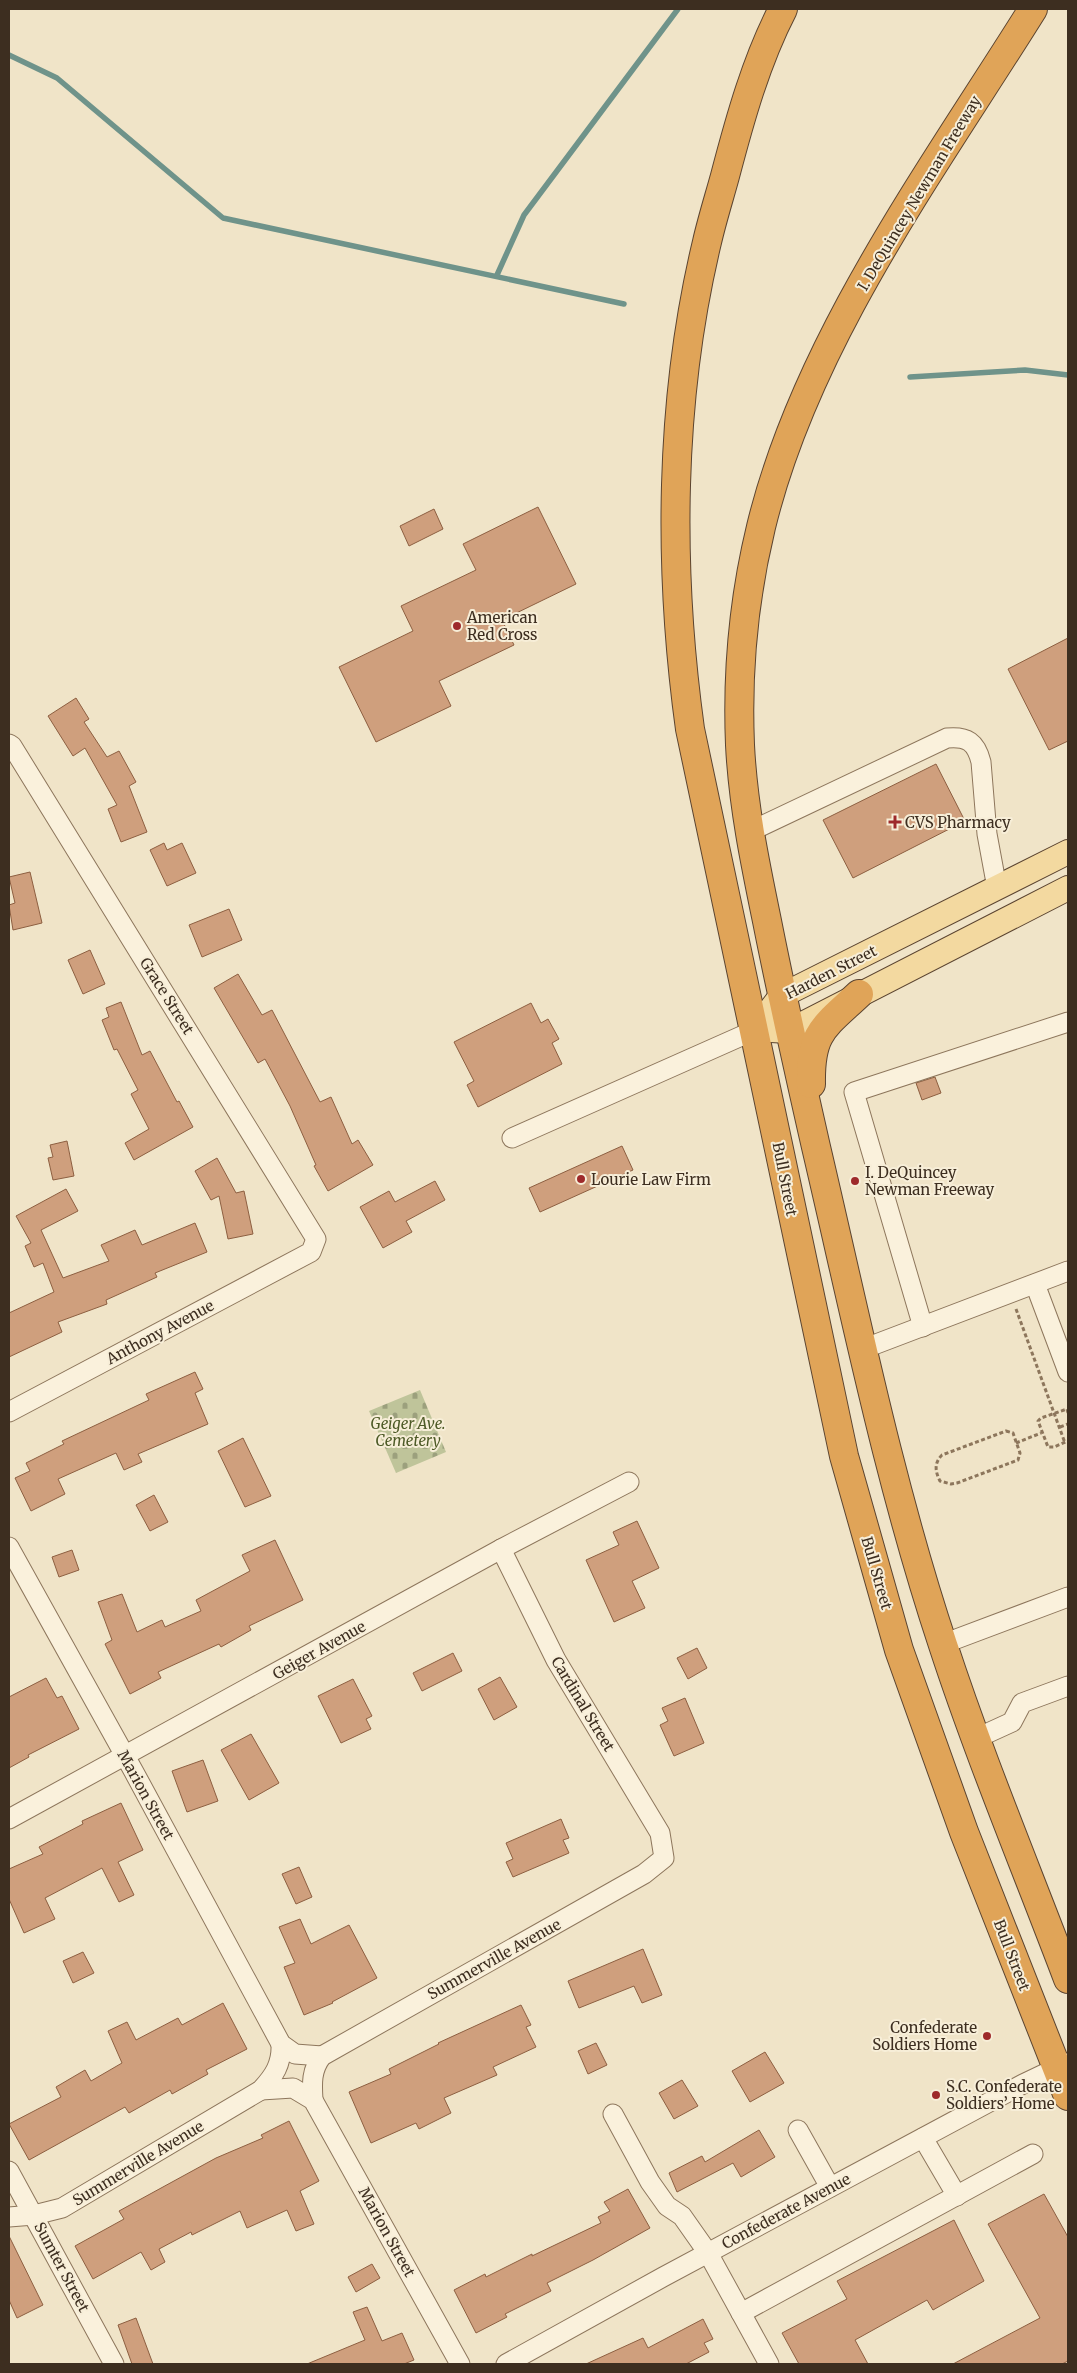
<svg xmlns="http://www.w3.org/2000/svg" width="1077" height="2373" viewBox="0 0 1077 2373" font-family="Merriweather,serif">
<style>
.cemetery{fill:url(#cemetery-stones)}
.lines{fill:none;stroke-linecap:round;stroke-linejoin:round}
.stream{stroke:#6f938a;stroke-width:5.5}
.building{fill:#cf9f7d;stroke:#8d5f41}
.minor-casing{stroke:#8d765c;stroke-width:21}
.major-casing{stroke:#5b4430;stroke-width:26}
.highway-casing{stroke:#5b4430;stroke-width:30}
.path{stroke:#8d765c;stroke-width:3;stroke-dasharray:4 2.5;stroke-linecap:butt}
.minor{stroke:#faf1dc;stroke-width:19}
.major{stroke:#f3d9a0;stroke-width:24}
.highway{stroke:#e0a458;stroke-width:28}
.poi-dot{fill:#9e2a2b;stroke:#f7eed8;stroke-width:2}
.labels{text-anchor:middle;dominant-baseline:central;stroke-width:4;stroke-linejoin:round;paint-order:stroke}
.street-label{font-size:15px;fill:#3d2e20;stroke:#f7eed8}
.poi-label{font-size:15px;fill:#3d2e20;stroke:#f7eed8;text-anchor:start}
.park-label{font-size:15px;font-style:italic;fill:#4d5a26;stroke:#f7eed8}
</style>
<defs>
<pattern id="cemetery-stones" width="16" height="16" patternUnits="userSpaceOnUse" patternTransform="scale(1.25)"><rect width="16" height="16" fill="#bfc49a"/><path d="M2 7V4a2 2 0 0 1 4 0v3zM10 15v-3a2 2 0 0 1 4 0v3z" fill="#9ca07d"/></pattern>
</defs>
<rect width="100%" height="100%" fill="#f0e4c8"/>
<!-- cemetery -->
<polygon class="cemetery" points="420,1390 446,1452 396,1473 369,1411"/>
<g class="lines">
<!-- stream -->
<g class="stream">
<polyline points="9,55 57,78 223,218 624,304"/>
<polyline points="497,275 524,215 678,9"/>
<polyline points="910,377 1025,370 1068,375"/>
</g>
</g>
<!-- building -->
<g class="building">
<polygon points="538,507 576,584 502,620 514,645 439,681 451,706 376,742 339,667 413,631 401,606 476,570 463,544"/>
<polygon points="434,509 443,529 409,546 400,526"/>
<polygon points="1068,638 1068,741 1049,750 1008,669"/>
<polygon points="76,698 89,719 84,722 107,757 119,751 136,782 129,786 147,832 121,842 108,809 117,805 85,748 73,756 48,716"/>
<polygon points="936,764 965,821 853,878 823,820"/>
<polygon points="164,843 167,850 182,843 196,873 167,886 150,850"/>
<polygon points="30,872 42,923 13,930 9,905 15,903 9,877"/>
<polygon points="229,909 242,940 202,957 189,925"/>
<polygon points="90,950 105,984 83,994 68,960"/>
<polygon points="238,974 262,1015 272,1010 320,1102 331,1097 352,1144 358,1140 373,1165 328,1191 314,1166 316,1165 290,1106 265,1059 258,1063 214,988"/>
<polygon points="121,1002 142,1055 150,1051 177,1102 179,1101 193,1127 134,1160 125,1143 149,1129 131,1094 138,1090 117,1049 114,1050 102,1020 109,1017 106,1008"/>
<polygon points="531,1003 541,1023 548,1019 559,1039 552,1043 562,1064 478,1107 467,1085 474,1081 454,1042"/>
<polygon points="935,1077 941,1093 922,1100 916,1083"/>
<polygon points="67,1141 74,1176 53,1180 48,1158 53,1157 50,1145"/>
<polygon points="622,1146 633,1170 540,1212 529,1188"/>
<polygon points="217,1158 236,1193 244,1191 253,1234 228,1239 219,1196 211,1200 195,1171"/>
<polygon points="435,1181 445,1200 406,1221 412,1232 383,1248 360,1207 389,1191 395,1202"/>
<polygon points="66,1189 78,1211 41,1230 63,1278 109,1261 101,1245 135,1230 142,1245 195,1223 207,1252 155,1273 157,1277 106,1300 107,1304 58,1322 62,1332 9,1357 9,1313 54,1292 43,1263 34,1267 25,1246 31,1243 16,1216"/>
<polygon points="195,1372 203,1389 195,1393 208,1424 138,1454 142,1462 124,1470 116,1453 58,1479 65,1494 31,1511 15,1478 30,1471 26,1463 64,1444 62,1441 149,1400 146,1394"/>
<polygon points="243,1438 271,1496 245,1507 218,1451"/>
<polygon points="154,1495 168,1522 150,1531 136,1505"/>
<polygon points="637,1521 659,1568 632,1581 645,1608 614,1622 586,1560 619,1545 613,1532"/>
<polygon points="275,1540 303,1600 249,1626 251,1630 221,1647 219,1644 158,1672 161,1678 130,1694 105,1644 112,1640 98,1602 122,1594 137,1632 162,1620 165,1627 201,1611 196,1600 250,1571 242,1555"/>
<polygon points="72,1550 79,1570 59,1577 52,1557"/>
<polygon points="697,1648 707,1668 688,1679 677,1658"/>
<polygon points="453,1653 462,1671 422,1691 413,1673"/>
<polygon points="500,1677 517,1707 494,1720 478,1689"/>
<polygon points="46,1678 57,1698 62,1696 79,1729 28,1755 29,1757 9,1768 9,1697"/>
<polygon points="353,1679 372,1716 366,1719 371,1729 341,1743 318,1696"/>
<polygon points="685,1698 704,1743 674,1756 660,1725 668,1721 662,1708"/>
<polygon points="251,1734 279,1783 249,1800 221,1750"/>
<polygon points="203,1760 218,1801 187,1812 172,1771"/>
<polygon points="121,1803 143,1850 118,1862 134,1895 119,1902 102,1868 45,1898 55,1919 24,1933 9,1899 9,1869 43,1854 39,1847 83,1824 82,1821"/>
<polygon points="561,1819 569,1838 563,1840 569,1853 513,1877 506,1862 513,1859 506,1843"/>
<polygon points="299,1867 312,1897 296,1904 282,1874"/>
<polygon points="300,1919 311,1944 349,1925 377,1978 332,2002 333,2003 304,2015 284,1967 295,1963 279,1927"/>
<polygon points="643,1949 662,1995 642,2003 634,1986 579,2008 568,1981"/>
<polygon points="83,1952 94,1973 73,1983 63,1961"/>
<polygon points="223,2003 247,2049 206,2070 208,2074 172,2094 170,2090 129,2113 125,2107 29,2160 9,2124 61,2097 56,2087 85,2070 91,2081 122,2063 108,2031 127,2022 136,2040 178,2018 182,2025"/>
<polygon points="521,2005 531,2025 526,2027 536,2047 493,2067 497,2075 444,2098 451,2113 419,2129 416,2123 371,2143 349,2092 391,2074 389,2069 439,2044 438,2043"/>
<polygon points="596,2043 607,2065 588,2074 578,2051"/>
<polygon points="765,2052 784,2083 750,2102 732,2071"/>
<polygon points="682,2080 698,2106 674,2119 659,2093"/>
<polygon points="289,2121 319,2181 300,2191 314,2224 296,2231 287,2210 247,2228 240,2211 192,2235 191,2232 159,2249 165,2262 151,2270 141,2252 93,2279 75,2246 124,2219 119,2211 216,2158 263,2138 261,2135"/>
<polygon points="759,2130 775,2157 741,2177 733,2163 677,2192 669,2173 702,2156 705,2162"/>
<polygon points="628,2189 650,2228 593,2260 547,2283 551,2291 505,2314 507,2317 476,2333 454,2290 485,2274 486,2277 532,2254 532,2256 601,2223 598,2217 610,2211 604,2202"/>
<polygon points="1044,2194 1068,2237 1068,2361 1062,2364 953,2364 1040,2318 988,2224"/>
<polygon points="954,2220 984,2281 933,2310 927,2300 855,2340 868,2364 799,2364 782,2333 847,2299 837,2281"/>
<polygon points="9,2236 43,2305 17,2318 9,2300"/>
<polygon points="372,2264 380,2278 356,2292 348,2277"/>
<polygon points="367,2307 382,2341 402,2333 414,2360 404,2364 307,2364 365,2340 353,2312"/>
<polygon points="136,2318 153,2364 132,2364 118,2325"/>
<polygon points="703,2319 713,2339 704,2343 709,2352 686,2364 586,2364 643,2338 648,2348"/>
</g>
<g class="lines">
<defs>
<g id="minor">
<polyline points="9,744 12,746 316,1239 311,1252 9,1412"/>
<path d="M749 832 947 738C967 736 976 742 981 762L987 834 997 888"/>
<polyline points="512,1138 755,1030"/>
<polyline points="1035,1284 1068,1372"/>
<polyline points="923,1327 854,1092 1068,1022"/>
<polyline points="863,1349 1068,1271"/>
<polyline points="9,1547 134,1772 281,2044 295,2054 322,2056"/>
<polyline points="943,1644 1068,1597"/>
<polyline points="977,1738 1012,1722 1022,1703 1068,1686"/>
<polyline points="9,1819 501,1549 629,1482"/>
<polyline points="261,2090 293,2088 313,2100 460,2364"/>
<path d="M313 2100C312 2084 311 2070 322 2056L644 1874 664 1858 660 1833 556 1660 501 1549"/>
<polyline points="613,2114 650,2182 667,2206 682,2216 708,2253 769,2364"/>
<polyline points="798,2130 830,2187"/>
<polyline points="923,2138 957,2196"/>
<polyline points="9,2171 114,2364"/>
<path d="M9 2217 34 2215 62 2208 261 2090C274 2076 282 2064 281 2044"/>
<polyline points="741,2313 1033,2154"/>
<polyline points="506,2364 663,2277 1023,2084 1067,2063"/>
</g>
<g id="major">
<polyline points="755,1030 781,996 1068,852"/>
<polyline points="771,1030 789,1031 1068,888"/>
</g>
<g id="highway">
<path d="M783 9C756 61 740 119 725 176 719 198 712 220 707 242 669 400 668 569 690 729L844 1456 899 1650 964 1832 1068 2096"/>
<path d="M1033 9C933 169 806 341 761 527 744 597 737 673 740 745 743 805 755 863 767 921 782 997 799 1072 816 1147 855 1313 889 1483 943 1645 980 1758 1026 1868 1068 1979"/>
<path d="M811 1084C810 1032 824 1027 859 994"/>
</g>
</defs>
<!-- minor casing -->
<use href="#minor" class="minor-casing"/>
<!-- major casing -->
<use href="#major" class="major-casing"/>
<!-- highway casing -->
<use href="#highway" class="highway-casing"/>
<!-- path -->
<g class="path">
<polyline points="1016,1309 1065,1443"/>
<polyline points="1068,1413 1067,1409 1041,1418 1038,1421 1048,1447 1054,1447 1068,1441"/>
<polyline points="1060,1427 1068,1424"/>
<path d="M1006 1431 1013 1433 1020 1453 1018 1460 957 1483 951 1484 940 1481C935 1471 934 1463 942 1455Z"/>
<polyline points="1016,1443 1041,1433"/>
</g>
<!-- minor -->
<use href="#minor" class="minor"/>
<!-- major -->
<use href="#major" class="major"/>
<!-- highway -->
<use href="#highway" class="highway"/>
</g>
<!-- markers -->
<g class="poi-dot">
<circle cx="457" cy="626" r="5"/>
<path d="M892.5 814.5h5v5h5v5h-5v5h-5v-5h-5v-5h5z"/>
<circle cx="581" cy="1179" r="5"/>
<circle cx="855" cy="1181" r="5"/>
<circle cx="987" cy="2036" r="5"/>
<circle cx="936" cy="2095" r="5"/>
</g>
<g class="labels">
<!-- street labels -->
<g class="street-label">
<text transform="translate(919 193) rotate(-59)">I. DeQuincey Newman Freeway</text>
<text transform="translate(831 972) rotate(-27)">Harden Street</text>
<text transform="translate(167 996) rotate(58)">Grace Street</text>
<text transform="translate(785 1179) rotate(79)">Bull Street</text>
<text transform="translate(160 1332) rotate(-28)">Anthony Avenue</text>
<text transform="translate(877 1573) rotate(74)">Bull Street</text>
<text transform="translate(319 1650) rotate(-29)">Geiger Avenue</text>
<text transform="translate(583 1704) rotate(59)">Cardinal Street</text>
<text transform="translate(146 1795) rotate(61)">Marion Street</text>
<text transform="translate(1012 1955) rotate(69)">Bull Street</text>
<text transform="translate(494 1959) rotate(-29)">Summerville Avenue</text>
<text transform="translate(138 2163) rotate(-31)">Summerville Avenue</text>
<text transform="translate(786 2211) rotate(-28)">Confederate Avenue</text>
<text transform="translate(387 2232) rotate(61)">Marion Street</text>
<text transform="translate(62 2267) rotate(62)">Sumter Street</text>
</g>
<!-- poi labels -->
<g class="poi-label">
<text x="467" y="617">American<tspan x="467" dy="17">Red Cross</tspan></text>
<text x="905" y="822">CVS Pharmacy</text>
<text x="865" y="1172">I. DeQuincey<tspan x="865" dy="17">Newman Freeway</tspan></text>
<text x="591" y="1179">Lourie Law Firm</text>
<text x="977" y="2027" text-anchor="end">Confederate<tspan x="977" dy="17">Soldiers Home</tspan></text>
<text x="946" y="2086">S.C. Confederate<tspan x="946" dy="17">Soldiers’ Home</tspan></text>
</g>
<!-- park labels -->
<g class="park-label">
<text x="408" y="1423">Geiger Ave.<tspan x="408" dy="17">Cemetery</tspan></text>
</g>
</g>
<!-- border -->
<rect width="1077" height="2373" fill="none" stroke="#3d2e20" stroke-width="20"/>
</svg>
